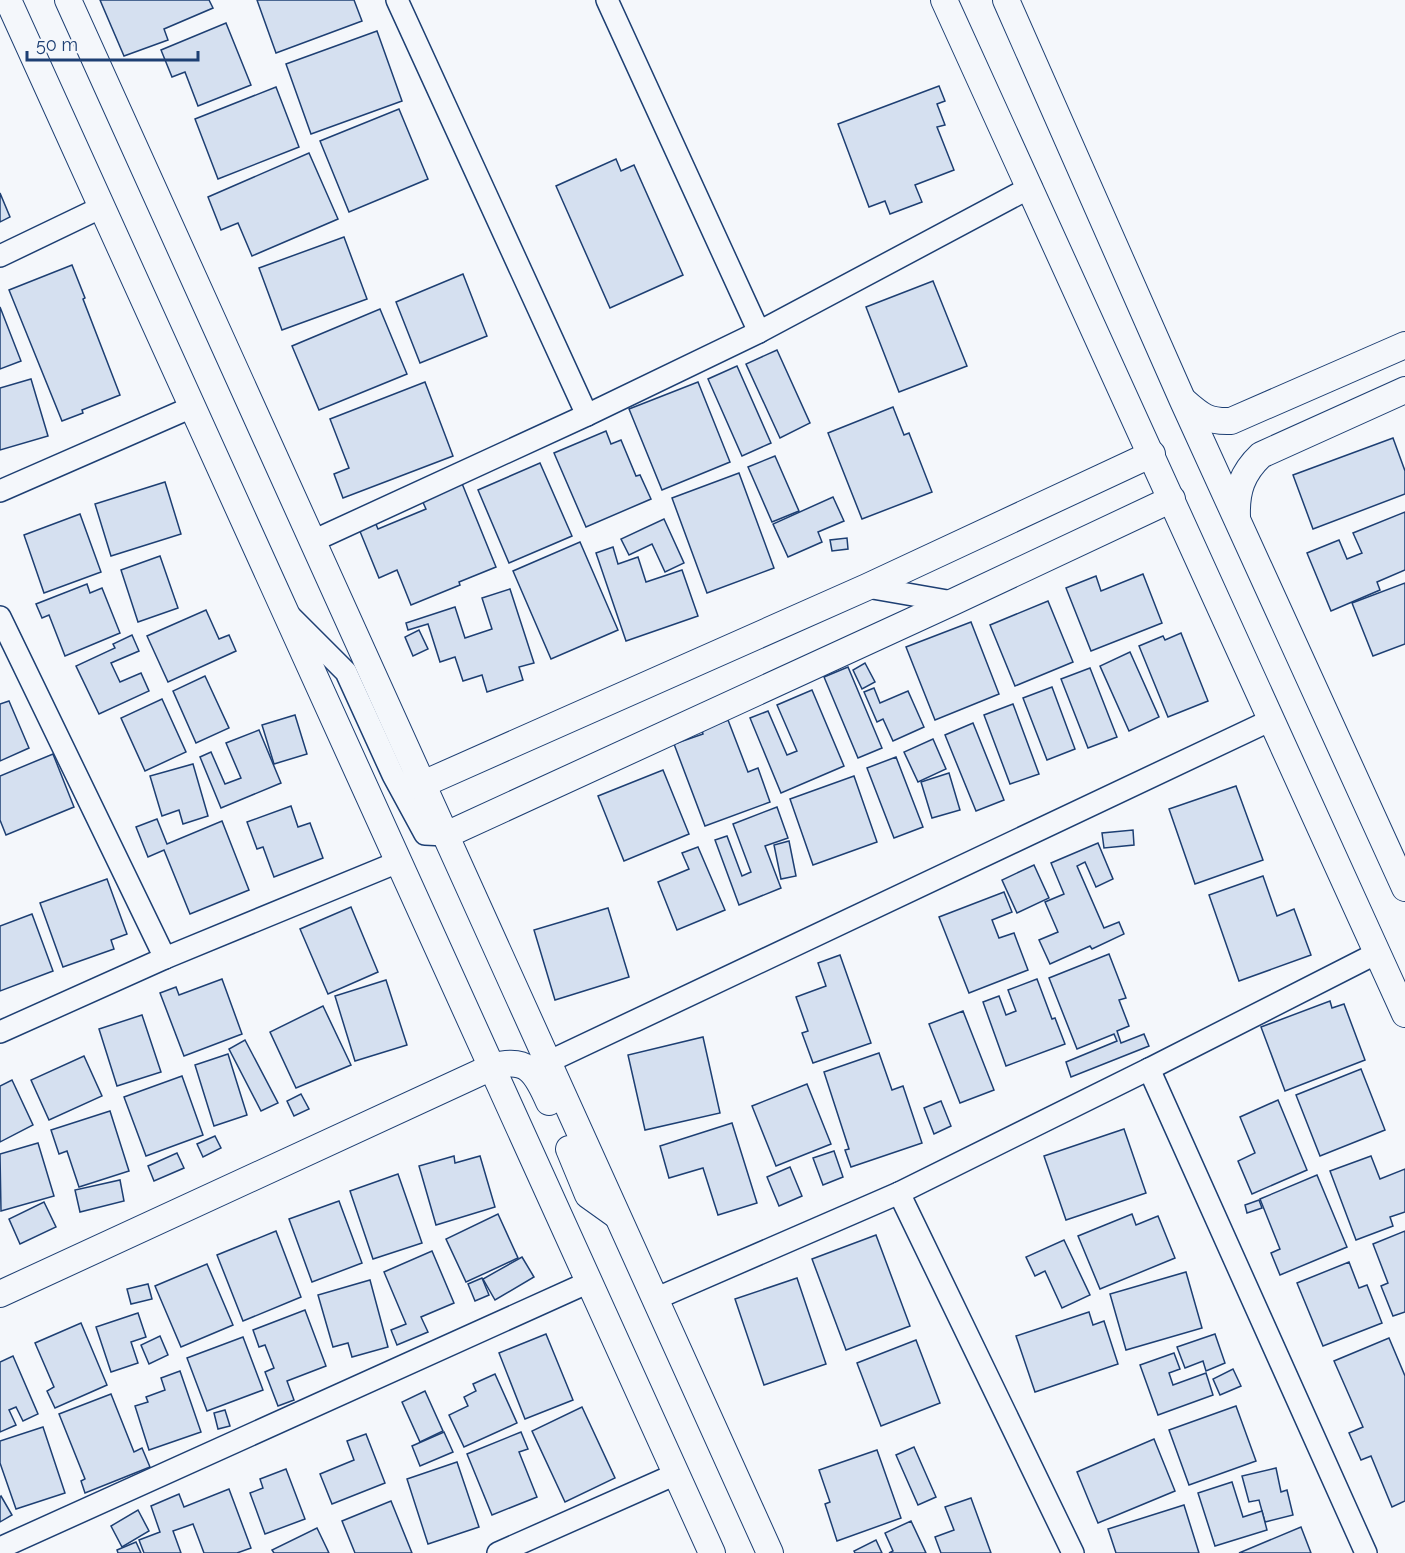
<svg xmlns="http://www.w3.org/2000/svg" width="1405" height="1553" viewBox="0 0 1405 1553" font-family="Raleway,sans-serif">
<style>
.building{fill:#d5e0f0;stroke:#1d3f73;stroke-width:1.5}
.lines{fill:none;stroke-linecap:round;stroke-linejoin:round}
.minor-casing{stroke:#1d3f73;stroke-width:24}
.tertiary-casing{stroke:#1d3f73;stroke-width:28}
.minor{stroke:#f4f7fb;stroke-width:21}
.tertiary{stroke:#f4f7fb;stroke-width:26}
</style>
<rect width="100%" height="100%" fill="#f4f7fb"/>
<!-- building -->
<g class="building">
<polygon points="100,0 209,0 213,8 164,29 168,40 124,56"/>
<polygon points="257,0 354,0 362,21 276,53"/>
<polygon points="226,23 251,85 198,106 185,72 172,77 161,50"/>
<polygon points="377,31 402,101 311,134 286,64"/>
<polygon points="939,86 945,101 937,104 945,125 937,127 954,170 915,185 922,202 890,214 885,201 869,207 838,124"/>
<polygon points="276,87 299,147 218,179 195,119"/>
<polygon points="399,109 428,179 349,212 320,141"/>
<polygon points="309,153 338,219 252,256 238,223 221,230 208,197"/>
<polygon points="616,159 621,171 634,165 683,275 610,308 556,186"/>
<polygon points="0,193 10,217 0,222"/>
<polygon points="344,237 367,299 282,330 259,268"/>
<polygon points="72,265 85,298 83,299 120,395 82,410 83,413 62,421 9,290"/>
<polygon points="463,274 487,336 420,363 396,302"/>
<polygon points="933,281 967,366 899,392 866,307"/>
<polygon points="0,307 21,361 0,369"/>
<polygon points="380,309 407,374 319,410 292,346"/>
<polygon points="777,350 810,423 780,438 746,364"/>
<polygon points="737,366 771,443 742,456 708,379"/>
<polygon points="31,379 48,436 0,450 0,388"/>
<polygon points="425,382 453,456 343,498 334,474 349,468 330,419"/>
<polygon points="698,382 730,462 662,490 629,409"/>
<polygon points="893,407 904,435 909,433 932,492 862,519 828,433"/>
<polygon points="606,431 611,444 621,440 636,476 640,475 651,499 586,527 554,453"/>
<polygon points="1393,438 1405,471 1405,494 1313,529 1293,475"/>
<polygon points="775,456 799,511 772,522 748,467"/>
<polygon points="540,463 572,536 509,563 478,490"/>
<polygon points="739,473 774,568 707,593 672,498"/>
<polygon points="461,481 496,567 459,582 460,585 411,605 397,570 379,578 359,529 375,522 378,529 426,509 421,498"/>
<polygon points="165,482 181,534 111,556 95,504"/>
<polygon points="833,497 844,521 818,532 822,542 788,557 773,524"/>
<polygon points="1405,512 1405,570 1377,582 1380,590 1331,611 1307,553 1339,540 1347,559 1362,553 1353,533"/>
<polygon points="80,514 101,572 44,593 24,535"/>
<polygon points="664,519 684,563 665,572 652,544 629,555 621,539"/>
<polygon points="847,538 848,549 832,551 830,540"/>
<polygon points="580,542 618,630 551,659 513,571"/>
<polygon points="613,547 618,564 638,557 646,582 682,570 698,616 626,641 596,553"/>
<polygon points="160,556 178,608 138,622 121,570"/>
<polygon points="1143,574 1162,623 1091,651 1066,588 1096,576 1101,591"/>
<polygon points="1405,583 1405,644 1373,656 1352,603"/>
<polygon points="87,584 90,593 102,588 120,633 65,656 49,615 42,618 36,604"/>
<polygon points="510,589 534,663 519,667 523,680 487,692 482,675 463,681 455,657 440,662 428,624 408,630 406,623 455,607 465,638 492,629 482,598"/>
<polygon points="1048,601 1073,662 1015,686 990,625"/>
<polygon points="206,610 219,639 229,635 236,651 168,682 147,636"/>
<polygon points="971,622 999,694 935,720 906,647"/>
<polygon points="419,630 428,649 413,656 405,637"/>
<polygon points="1181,633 1208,701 1168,717 1139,646 1163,636 1165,640"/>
<polygon points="132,635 139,651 111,663 120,682 141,673 149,691 99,714 76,666 115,648 113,644"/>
<polygon points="1130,652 1159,717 1129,731 1100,666"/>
<polygon points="865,663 875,682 862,689 853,670"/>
<polygon points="848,667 882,748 858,758 824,677"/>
<polygon points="1090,668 1117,737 1088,748 1061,679"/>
<polygon points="205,676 229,728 196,743 173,691"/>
<polygon points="1052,687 1075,749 1047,760 1023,698"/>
<polygon points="874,688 880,703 908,691 924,727 893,741 883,719 877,722 864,692"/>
<polygon points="812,690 844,766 781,793 750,718 768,711 787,755 797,751 777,705"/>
<polygon points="162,699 186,752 145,771 121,718"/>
<polygon points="9,701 29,748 0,761 0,704"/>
<polygon points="1013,704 1039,774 1010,784 984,715"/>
<polygon points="295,715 307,754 274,764 262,725"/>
<polygon points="728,720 748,772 758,768 770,802 705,826 674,744 703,734 702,730"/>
<polygon points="973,723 1004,800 976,811 945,735"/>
<polygon points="259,730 281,783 221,808 200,757 211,752 225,784 241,778 226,743"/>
<polygon points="933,739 946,769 918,782 904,752"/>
<polygon points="53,754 74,807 6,835 0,820 0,776"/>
<polygon points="896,757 923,827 894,838 867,768"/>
<polygon points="193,764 208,816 183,824 179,810 162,816 150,776"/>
<polygon points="663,770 689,834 624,861 598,796"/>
<polygon points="949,773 960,810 932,818 921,782"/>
<polygon points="854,776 877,842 813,865 790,799"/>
<polygon points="1236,786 1263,860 1195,884 1169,809"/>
<polygon points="291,806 298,827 310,823 323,858 274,877 263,847 257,849 247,822"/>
<polygon points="777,807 788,838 765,846 781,888 739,905 715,840 727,836 742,876 751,872 733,824"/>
<polygon points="157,819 167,844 222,821 249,890 190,914 164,850 148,857 136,827"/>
<polygon points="1133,830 1134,845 1104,848 1102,833"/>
<polygon points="789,841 796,876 781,879 774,845"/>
<polygon points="1098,843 1113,879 1096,887 1085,862 1077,866 1104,928 1119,922 1124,934 1092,949 1090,946 1050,964 1039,940 1058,932 1045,902 1064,894 1051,863"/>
<polygon points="698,847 725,910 677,930 658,882 689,869 682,853"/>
<polygon points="1034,865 1049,898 1017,913 1002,880"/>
<polygon points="1263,876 1277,916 1294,909 1311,955 1239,981 1209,895"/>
<polygon points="107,879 127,934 111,940 114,949 63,967 40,903"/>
<polygon points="1004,892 1012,912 992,920 999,938 1014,933 1028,970 969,993 939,917"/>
<polygon points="351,907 378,972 328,994 300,929"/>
<polygon points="608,908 629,977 555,1000 534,930"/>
<polygon points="32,914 53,971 0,991 0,926"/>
<polygon points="1109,954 1126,998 1119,1000 1129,1026 1117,1031 1121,1043 1144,1034 1149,1046 1071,1077 1066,1062 1117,1041 1114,1034 1077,1049 1049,978"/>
<polygon points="840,955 871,1043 813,1063 802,1033 808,1031 796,997 826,986 818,963"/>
<polygon points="222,979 242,1034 184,1056 160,993 176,987 179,995"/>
<polygon points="1037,979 1052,1019 1055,1018 1065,1044 1006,1066 983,1002 999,996 1006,1015 1016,1011 1008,990"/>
<polygon points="386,980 407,1045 355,1061 335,996"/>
<polygon points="1330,1001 1332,1008 1344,1004 1365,1060 1285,1091 1261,1027"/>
<polygon points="323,1006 351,1065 296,1088 270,1032"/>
<polygon points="963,1011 994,1090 960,1103 929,1024"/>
<polygon points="142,1015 161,1072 117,1086 99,1029"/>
<polygon points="703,1037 720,1113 645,1130 628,1055"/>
<polygon points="245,1040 278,1103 261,1111 229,1049"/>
<polygon points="879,1053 892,1090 903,1086 922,1143 851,1167 845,1150 849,1149 824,1072"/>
<polygon points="228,1054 247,1115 214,1126 195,1065"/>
<polygon points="84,1056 102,1096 49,1120 31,1080"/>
<polygon points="1361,1069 1385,1130 1320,1156 1296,1095"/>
<polygon points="182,1076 203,1135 146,1156 124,1097"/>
<polygon points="12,1080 33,1125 0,1142 0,1086"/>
<polygon points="807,1084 831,1144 776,1166 752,1106"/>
<polygon points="301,1094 309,1109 294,1116 287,1101"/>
<polygon points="1278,1100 1307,1170 1252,1194 1238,1161 1255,1153 1240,1117"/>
<polygon points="941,1101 951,1126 934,1134 924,1108"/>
<polygon points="110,1111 129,1171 79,1187 67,1151 59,1154 51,1130"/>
<polygon points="732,1123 757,1203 718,1215 703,1168 669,1178 660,1146"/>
<polygon points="1124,1129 1146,1193 1066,1220 1044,1156"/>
<polygon points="215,1136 221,1148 203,1157 197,1144"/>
<polygon points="38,1143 54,1196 1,1211 0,1154"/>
<polygon points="834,1151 843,1177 823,1185 813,1158"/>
<polygon points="177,1153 184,1168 154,1181 148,1166"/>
<polygon points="454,1156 455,1163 480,1156 495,1207 436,1225 419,1166"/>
<polygon points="1371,1156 1380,1179 1405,1169 1405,1212 1390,1217 1393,1226 1356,1240 1330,1171"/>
<polygon points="790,1167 802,1196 779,1206 767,1177"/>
<polygon points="398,1174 422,1243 373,1259 350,1191"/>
<polygon points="1317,1175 1347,1247 1280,1275 1271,1253 1280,1249 1260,1199"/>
<polygon points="120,1180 124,1201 80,1212 75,1190"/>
<polygon points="1259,1200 1262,1208 1247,1213 1245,1205"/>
<polygon points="339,1201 362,1263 312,1282 289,1219"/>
<polygon points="44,1202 56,1227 20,1244 9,1219"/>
<polygon points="498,1214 518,1258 466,1282 446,1239"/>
<polygon points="1132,1214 1136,1225 1158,1216 1175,1258 1100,1289 1078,1236"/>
<polygon points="276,1231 301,1297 243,1321 217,1255"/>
<polygon points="1405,1231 1405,1312 1393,1316 1381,1286 1388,1283 1373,1244"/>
<polygon points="876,1235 910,1326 846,1350 812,1259"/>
<polygon points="1064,1240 1090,1295 1062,1308 1045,1271 1035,1276 1026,1257"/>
<polygon points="432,1251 454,1303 421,1317 428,1332 397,1345 391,1330 406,1324 384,1272"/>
<polygon points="522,1257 534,1277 495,1300 483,1279"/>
<polygon points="1349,1262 1359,1288 1367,1285 1382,1323 1323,1346 1297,1283"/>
<polygon points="207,1264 233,1325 181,1347 155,1286"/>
<polygon points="1186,1272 1202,1328 1126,1350 1110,1294"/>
<polygon points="482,1278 489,1295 475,1301 468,1284"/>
<polygon points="797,1278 826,1364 764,1385 735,1299"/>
<polygon points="370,1280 388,1347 352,1357 348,1343 333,1347 318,1295"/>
<polygon points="148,1284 152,1299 131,1304 127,1289"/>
<polygon points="305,1310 326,1366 287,1381 294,1400 278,1406 265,1372 274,1368 265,1345 259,1347 253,1330"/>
<polygon points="1089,1312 1093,1325 1104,1321 1118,1364 1035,1392 1016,1336"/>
<polygon points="138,1313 146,1337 131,1342 138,1363 111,1372 96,1327"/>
<polygon points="81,1323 107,1385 55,1408 47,1391 54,1387 35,1343"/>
<polygon points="546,1334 573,1400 525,1419 499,1353"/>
<polygon points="1215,1334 1225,1363 1206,1371 1203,1361 1185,1368 1177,1347"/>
<polygon points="160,1336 168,1355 149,1364 141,1345"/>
<polygon points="243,1337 263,1390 207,1411 187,1358"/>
<polygon points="1389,1338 1405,1376 1405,1501 1392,1507 1371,1456 1361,1460 1349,1433 1363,1427 1334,1361"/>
<polygon points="916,1340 940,1403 881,1426 857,1363"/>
<polygon points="1174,1353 1180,1369 1169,1373 1173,1385 1206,1373 1213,1395 1158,1415 1140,1365"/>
<polygon points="13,1356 38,1414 23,1421 16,1407 9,1410 16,1425 0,1432 0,1362"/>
<polygon points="1233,1369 1241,1386 1220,1395 1213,1379"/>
<polygon points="180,1371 201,1432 149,1450 135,1406 148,1402 146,1397 165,1390 161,1378"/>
<polygon points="495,1374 517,1423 464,1447 449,1415 468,1406 464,1397 476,1391 473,1384"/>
<polygon points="425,1391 443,1431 420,1442 402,1402"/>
<polygon points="111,1394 134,1452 142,1448 150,1467 85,1493 81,1481 85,1479 59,1414"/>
<polygon points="1236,1406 1256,1461 1189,1485 1169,1430"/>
<polygon points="582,1407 615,1478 565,1502 532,1431"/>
<polygon points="225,1410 230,1426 218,1429 214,1413"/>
<polygon points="43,1427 65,1493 16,1509 0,1463 0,1441"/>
<polygon points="444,1432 453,1452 420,1466 412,1446"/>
<polygon points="521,1432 528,1449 519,1452 537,1497 492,1515 467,1454"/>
<polygon points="366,1434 385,1483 332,1504 320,1474 354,1460 347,1441"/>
<polygon points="1154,1439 1175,1491 1098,1523 1077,1472"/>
<polygon points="914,1447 936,1497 918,1505 896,1455"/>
<polygon points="877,1450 901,1518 837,1541 825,1504 830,1502 819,1470"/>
<polygon points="457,1462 479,1527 428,1544 407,1479"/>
<polygon points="1276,1468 1281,1492 1287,1490 1293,1515 1265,1522 1259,1500 1249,1502 1242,1476"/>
<polygon points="286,1469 305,1519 265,1534 250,1493 263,1488 260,1479"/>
<polygon points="1232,1482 1243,1517 1262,1511 1267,1530 1215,1546 1198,1493"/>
<polygon points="229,1489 251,1548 237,1553 204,1553 193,1524 173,1531 181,1553 144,1553 139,1540 160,1532 151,1506 179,1494 184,1507"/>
<polygon points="1,1496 12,1515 0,1522 0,1497"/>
<polygon points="971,1498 991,1553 941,1553 935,1537 954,1530 945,1507"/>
<polygon points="391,1501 412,1553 355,1553 342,1521"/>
<polygon points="1184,1505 1199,1553 1116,1553 1108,1529"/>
<polygon points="138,1510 149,1531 122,1547 111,1526"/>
<polygon points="911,1521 926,1553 889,1553 893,1551 885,1533"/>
<polygon points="1301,1527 1311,1553 1239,1553"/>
<polygon points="317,1528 329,1553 274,1553 272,1550"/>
<polygon points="876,1540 882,1553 855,1553 854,1551"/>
<polygon points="136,1542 141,1553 118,1553 117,1550"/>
</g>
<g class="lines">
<defs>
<g id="minor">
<polyline points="397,0 587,415"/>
<polyline points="607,0 759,332"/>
<polyline points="0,256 102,207"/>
<polyline points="0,491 192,407"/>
<polyline points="313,541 587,415 759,332 1031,187"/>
<polyline points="867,587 953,602"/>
<polyline points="0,617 165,958 0,1032"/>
<polyline points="291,617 346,672 393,775 425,834 446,835"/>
<polyline points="165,958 398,862"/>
<polyline points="548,1062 1271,720"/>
<polyline points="1149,1069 1377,953"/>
<polyline points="899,1193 1073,1553"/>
<polyline points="655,1299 899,1193 1149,1069 1366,1553"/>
<polyline points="0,1548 589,1282"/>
<polyline points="498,1553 676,1474"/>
</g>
<g id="tertiary">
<polyline points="8,0 712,1553"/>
<polyline points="68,0 770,1553"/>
<polyline points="944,0 1405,1014"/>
<polyline points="1006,0 1183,401 1405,888"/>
<path d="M1184 401C1201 416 1208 422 1231 421L1405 345"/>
<path d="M1237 517C1236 491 1242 473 1261 455L1405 390"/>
<polyline points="423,784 867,587 1152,454"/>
<polyline points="446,835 953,602 1172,499"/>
<polyline points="569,1149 588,1195 616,1215"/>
<path d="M0 1294 492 1067C527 1056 536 1072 549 1102"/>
</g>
</defs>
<!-- minor casing -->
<use href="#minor" class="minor-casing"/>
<!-- tertiary casing -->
<use href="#tertiary" class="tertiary-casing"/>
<!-- minor -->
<use href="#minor" class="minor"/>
<!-- tertiary -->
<use href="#tertiary" class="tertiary"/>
</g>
<!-- scale -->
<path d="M27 51v9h171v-9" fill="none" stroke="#1d3f73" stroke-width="3"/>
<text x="36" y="51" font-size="18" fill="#1d3f73" stroke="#f4f7fb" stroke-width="4.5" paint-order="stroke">50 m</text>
</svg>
